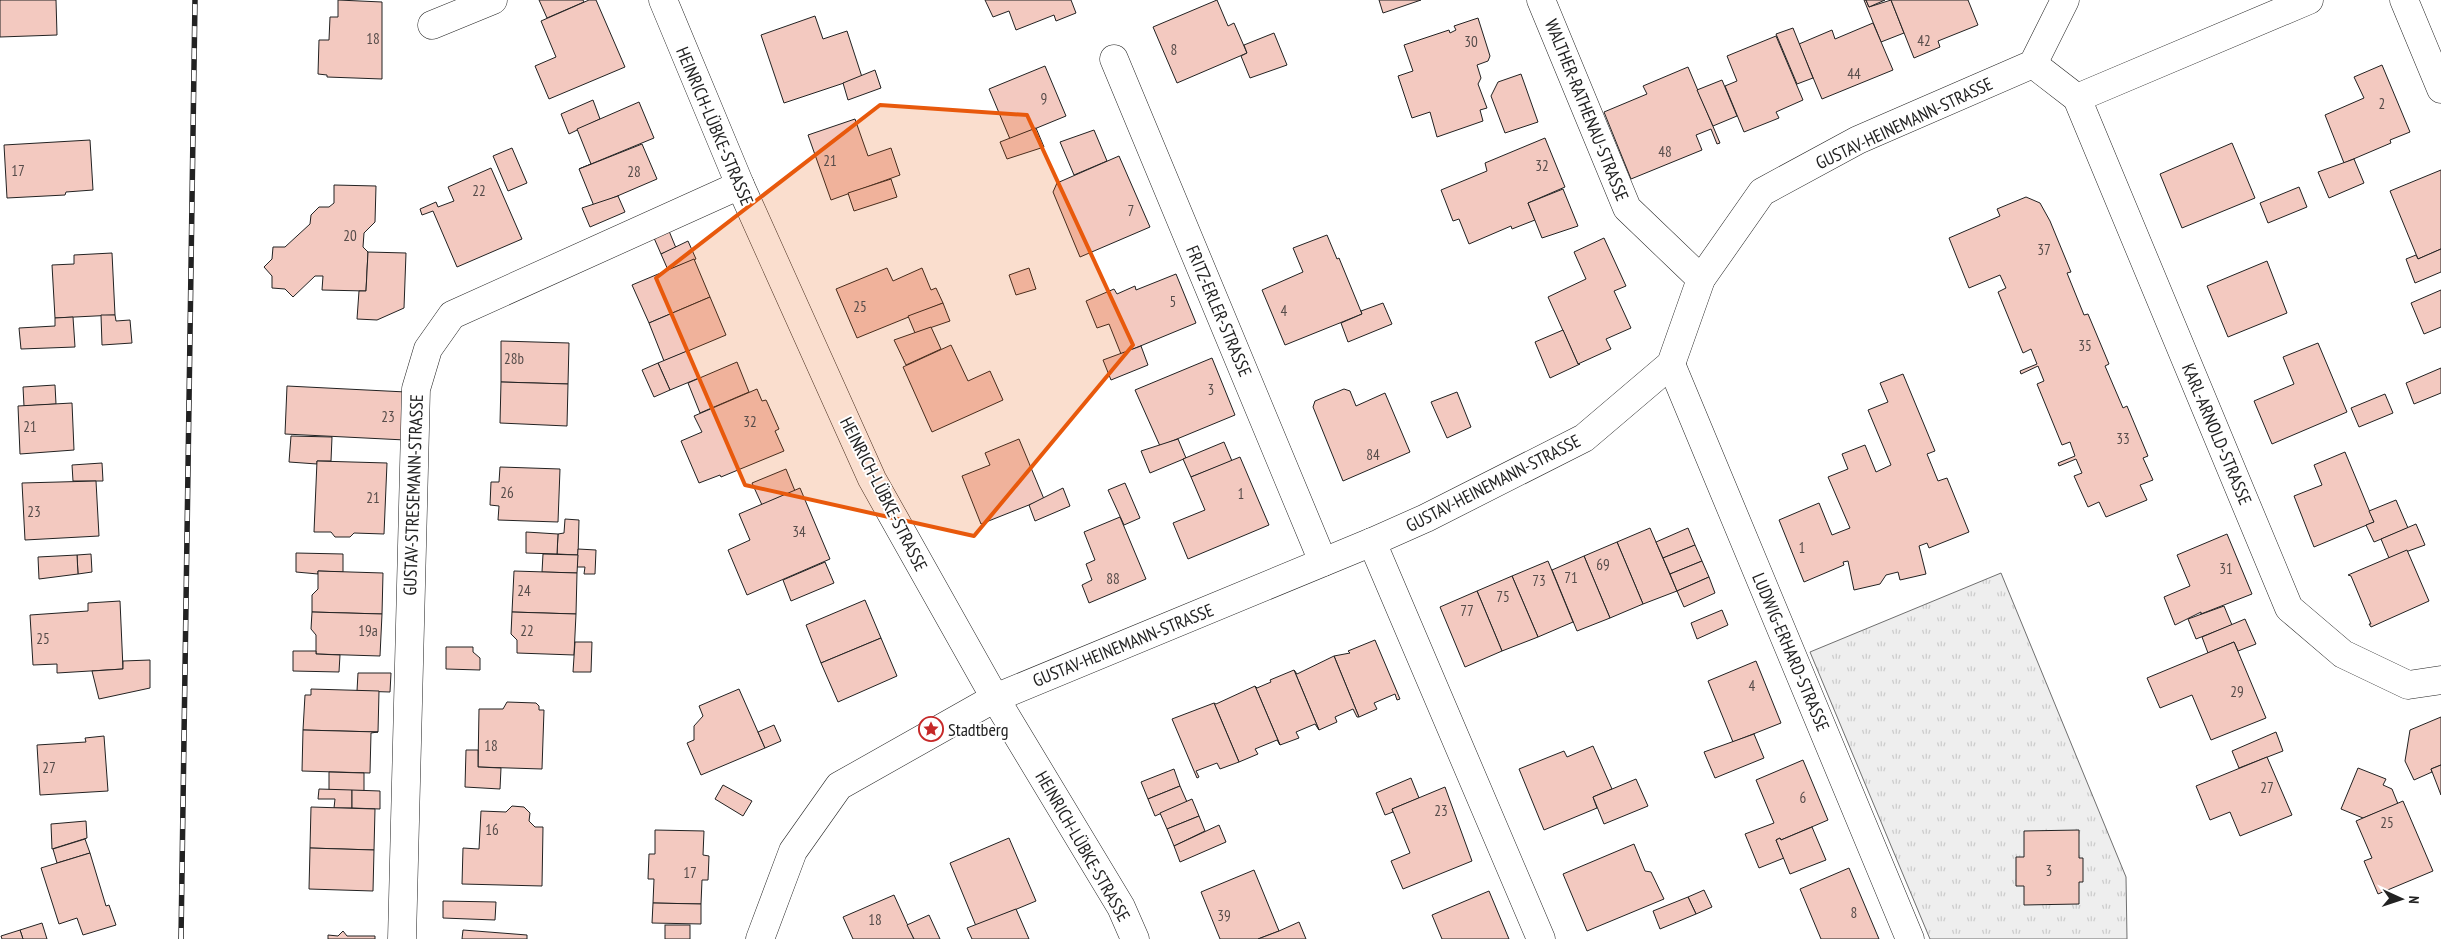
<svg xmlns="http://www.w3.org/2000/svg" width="2441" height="939" viewBox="0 0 2441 939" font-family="'PT Sans Narrow',sans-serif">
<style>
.park{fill:url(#park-tufts);stroke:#6f6f6f}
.building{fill:#f3c9c0;stroke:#222}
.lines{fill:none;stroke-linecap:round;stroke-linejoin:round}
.minor-casing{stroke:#222;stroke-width:29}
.minor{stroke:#fff;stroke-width:28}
.rail-casing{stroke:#222;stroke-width:5.5}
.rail{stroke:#fff;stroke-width:4;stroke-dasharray:11;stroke-linecap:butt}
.marked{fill:#e8590c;fill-opacity:0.2;stroke:#e8590c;stroke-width:4;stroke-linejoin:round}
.labels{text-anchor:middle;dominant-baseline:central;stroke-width:4;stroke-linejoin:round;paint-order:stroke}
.number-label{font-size:15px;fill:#564c4a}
.street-label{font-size:18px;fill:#222;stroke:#fff}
.poi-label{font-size:18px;fill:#222;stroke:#fff;text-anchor:start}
</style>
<defs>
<pattern id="park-tufts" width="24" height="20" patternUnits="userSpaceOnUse" patternTransform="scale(1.25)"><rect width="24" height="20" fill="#eee"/><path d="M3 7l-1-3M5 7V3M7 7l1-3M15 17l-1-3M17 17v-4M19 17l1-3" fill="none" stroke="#ccc"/></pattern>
</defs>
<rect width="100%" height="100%" fill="#fff"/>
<!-- park -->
<polygon class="park" points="2001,573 2126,877 2127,939 1930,939 1810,652"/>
<!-- building -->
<g class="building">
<polygon points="0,0 56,0 57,35 0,37"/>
<polygon points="338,0 382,2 382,79 327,77 327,75 318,74 319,40 329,40 330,17 338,17"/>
<polygon points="539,0 583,0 584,2 547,18"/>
<polygon points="589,0 596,0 625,67 549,99 535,66 556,57 541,21"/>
<polygon points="985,0 1071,0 1076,13 1056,21 1054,15 1016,30 1009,11 993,17"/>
<polygon points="1217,0 1228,26 1234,23 1247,53 1177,83 1153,27"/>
<polygon points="1379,0 1421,0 1383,13"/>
<polygon points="1864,0 1866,0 1869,7 1891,0 1904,33 1881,42"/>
<polygon points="1866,0 1885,0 1869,7"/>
<polygon points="1891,0 1968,0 1978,25 1938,41 1940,47 1914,58"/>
<polygon points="815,16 823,39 847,31 862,77 784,103 761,35"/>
<polygon points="1478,18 1490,56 1488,61 1477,65 1481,78 1478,84 1487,108 1480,110 1483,121 1437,137 1430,112 1412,118 1398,76 1413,71 1404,45 1449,30 1450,33 1456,30 1454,26"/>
<polygon points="1873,23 1893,70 1822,99 1799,44 1832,30 1835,39"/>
<polygon points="1793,28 1813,78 1797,84 1776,34"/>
<polygon points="1274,33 1287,65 1250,78 1241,56 1247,53 1244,45"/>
<polygon points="1776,36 1803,100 1776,112 1779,118 1744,132 1725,86 1737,81 1727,56"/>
<polygon points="2382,65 2410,132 2390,140 2391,143 2344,163 2325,115 2364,98 2354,77"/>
<polygon points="1045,66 1066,116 1010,139 989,89"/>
<polygon points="1688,67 1720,143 1717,144 1711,129 1696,135 1702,150 1631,179 1604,112 1647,94 1643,86"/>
<polygon points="875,70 881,88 848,100 843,83"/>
<polygon points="1521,74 1538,122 1505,133 1491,96 1498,82"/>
<polygon points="1722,80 1737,116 1713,126 1697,90"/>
<polygon points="593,100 600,119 569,134 561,114"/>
<polygon points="639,102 654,138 579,169 591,164 577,129"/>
<polygon points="855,119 868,156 891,148 900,175 831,200 808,135"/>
<polygon points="1036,128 1044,147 1007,159 1000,142"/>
<polygon points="1094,130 1107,161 1074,175 1060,142"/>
<polygon points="1545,138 1565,187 1528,203 1535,220 1512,229 1511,226 1469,244 1459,219 1453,221 1441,190 1487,171 1485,163"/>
<polygon points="90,140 93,190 66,192 65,195 7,198 4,145"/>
<polygon points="2232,143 2255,198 2182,228 2160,174"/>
<polygon points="642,144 657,179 594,206 579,169"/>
<polygon points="512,148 527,183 508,191 493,156"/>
<polygon points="1119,156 1150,227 1080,257 1053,192 1057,183"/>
<polygon points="2354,159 2364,183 2329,198 2318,172"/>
<polygon points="491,168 522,239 457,267 433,211 422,215 420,209 436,202 438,207 454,201 448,187"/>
<polygon points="2441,170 2441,249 2418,259 2390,191"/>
<polygon points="891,179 897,197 854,211 848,193"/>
<polygon points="334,185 376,186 375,222 364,233 363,247 368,252 366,291 322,290 323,276 315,276 293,297 285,289 272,288 272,276 264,267 272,259 273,247 285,247 310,224 311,215 319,207 329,207 334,203"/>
<polygon points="2299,187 2307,207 2268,223 2260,203"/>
<polygon points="1563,189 1578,226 1542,238 1528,203"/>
<polygon points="618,196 625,212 590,227 582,208"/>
<polygon points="2026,197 2040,203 2050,221 2071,272 2067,273 2084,315 2088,314 2109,364 2105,366 2123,408 2127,406 2148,456 2143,458 2153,480 2140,485 2147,500 2106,517 2099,502 2088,507 2074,476 2082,473 2076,459 2059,466 2058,463 2075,456 2070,442 2062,445 2037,384 2044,381 2038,366 2021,374 2020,371 2037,364 2031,349 2023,353 1998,292 2006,288 2000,275 1969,288 1949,238 2000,216 1997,209"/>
<polygon points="669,231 676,248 661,254 654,238"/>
<polygon points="1327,235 1337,259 1339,258 1362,314 1285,345 1262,290 1303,272 1293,248"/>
<polygon points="1604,238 1626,286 1614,291 1631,328 1606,339 1611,349 1578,364 1548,297 1586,279 1574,252"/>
<polygon points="688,241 696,259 668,270 661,254"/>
<polygon points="2441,249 2441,272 2415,283 2406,259 2416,255 2418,259"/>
<polygon points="368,252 406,253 404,308 377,320 357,319 359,291 366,291"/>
<polygon points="112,253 115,315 55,318 52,265 74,264 74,255"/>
<polygon points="694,259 710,297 649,323 632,285"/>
<polygon points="2267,261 2287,313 2228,337 2207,286"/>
<polygon points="887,268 893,281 922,268 931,290 936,288 943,303 857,338 836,289"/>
<polygon points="1029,268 1036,289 1016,295 1009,275"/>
<polygon points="1176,274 1196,323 1121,354 1109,324 1097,328 1086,301 1114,289 1117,294 1135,286 1136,290"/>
<polygon points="2441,290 2441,327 2424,334 2411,303"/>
<polygon points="710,297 726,335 664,361 649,323"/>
<polygon points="943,303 950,321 915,333 908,316"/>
<polygon points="1383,303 1392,324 1348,342 1341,323 1362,314 1361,311"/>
<polygon points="101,315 115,315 116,321 130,320 132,343 102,345"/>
<polygon points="73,317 75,347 21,349 19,328 55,326 55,318"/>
<polygon points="931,327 941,349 906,365 894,340"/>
<polygon points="1563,330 1578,364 1580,364 1550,378 1535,342"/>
<polygon points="501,341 569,343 568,384 501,382"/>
<polygon points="2318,343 2347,412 2272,444 2254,401 2294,384 2283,357"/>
<polygon points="951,345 968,381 990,371 1003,400 932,432 903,367"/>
<polygon points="1141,346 1148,365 1111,380 1103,360"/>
<polygon points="687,351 699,378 670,390 658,363"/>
<polygon points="1212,358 1235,415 1160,446 1135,390"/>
<polygon points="737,362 749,392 700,413 688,383"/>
<polygon points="658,363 670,390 654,397 642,370"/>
<polygon points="2441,368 2441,393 2414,404 2406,383"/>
<polygon points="1903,374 1935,451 1927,454 1938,481 1947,478 1969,532 1929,548 1927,543 1919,546 1926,574 1900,580 1898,572 1886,575 1880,584 1854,590 1848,561 1843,562 1844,565 1804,582 1779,520 1819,503 1832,535 1850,528 1828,477 1848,469 1842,454 1865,445 1876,472 1891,465 1868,410 1888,402 1880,383"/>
<polygon points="501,382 568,384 567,426 500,423"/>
<polygon points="55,385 56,404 24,406 23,387"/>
<polygon points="287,386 406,392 405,440 285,434"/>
<polygon points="757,389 762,401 766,400 767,402 779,429 775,431 784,451 721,477 720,475 699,483 681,441 702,432 694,416"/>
<polygon points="1344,389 1350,391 1356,406 1385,393 1410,452 1343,481 1313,407 1315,401"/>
<polygon points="1457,392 1471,427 1447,438 1431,402"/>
<polygon points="2385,394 2393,413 2359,427 2351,408"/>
<polygon points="72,403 74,450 20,454 18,406"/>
<polygon points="291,436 332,437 331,461 317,461 317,464 289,462"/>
<polygon points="1019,439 1044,499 981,524 962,476 990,465 985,453"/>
<polygon points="1178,439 1186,458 1150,473 1141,451"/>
<polygon points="1224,442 1232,461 1191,477 1183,459"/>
<polygon points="2345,452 2374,522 2314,547 2294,496 2322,485 2314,465"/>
<polygon points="1240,457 1269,525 1188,559 1173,523 1205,510 1191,477"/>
<polygon points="317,461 387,463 384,534 354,533 350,537 335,537 331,532 314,532"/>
<polygon points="102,463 103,481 73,481 72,465"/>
<polygon points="500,467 560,469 558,522 498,520 499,506 490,505 491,482 499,482"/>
<polygon points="786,469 795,491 762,505 752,483"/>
<polygon points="96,481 99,536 25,540 22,483"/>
<polygon points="1125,483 1140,518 1124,525 1108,490"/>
<polygon points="800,488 830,559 747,595 728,550 750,540 739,514"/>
<polygon points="1063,488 1070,506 1035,521 1029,505"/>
<polygon points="2396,500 2408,528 2374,542 2366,525 2374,522 2369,511"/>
<polygon points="1120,517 1146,579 1089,603 1082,585 1092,580 1086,564 1095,560 1084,532"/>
<polygon points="565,519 579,520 578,555 557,554 558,534 564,533"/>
<polygon points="2416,524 2425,545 2389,558 2381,539"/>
<polygon points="1650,528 1677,591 1643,604 1617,542"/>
<polygon points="1688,528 1695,545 1663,558 1656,542"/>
<polygon points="526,532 558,534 557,554 526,553"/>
<polygon points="2227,534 2252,594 2201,614 2201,612 2175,625 2164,597 2190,586 2177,555"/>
<polygon points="1617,542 1643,604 1610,618 1584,556"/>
<polygon points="1695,545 1702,561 1670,574 1663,558"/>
<polygon points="578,549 596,550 595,574 584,574 585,567 577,567"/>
<polygon points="2407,550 2429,601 2371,627 2369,624 2371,624 2351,576 2348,575"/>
<polygon points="296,553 343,554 343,572 318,571 318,574 296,572"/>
<polygon points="91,554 92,572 78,574 77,555"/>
<polygon points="543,554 578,555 577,573 542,572"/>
<polygon points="77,555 78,574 39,579 38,557"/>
<polygon points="1584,556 1610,618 1577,631 1552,570"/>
<polygon points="1548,561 1573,622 1538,637 1512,576"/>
<polygon points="1702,561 1709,577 1677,591 1670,574"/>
<polygon points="825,562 834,583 791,601 783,580"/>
<polygon points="318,571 383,573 382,614 312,612 312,595 318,589"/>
<polygon points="514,571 577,573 576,614 512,612"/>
<polygon points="1512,576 1538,637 1502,651 1477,591"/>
<polygon points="1709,577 1715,593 1684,607 1677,591"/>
<polygon points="1477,591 1502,651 1465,667 1440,607"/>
<polygon points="865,600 881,638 821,663 806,625"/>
<polygon points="120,601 123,669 57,673 57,664 33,665 30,615 88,611 88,603"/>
<polygon points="2224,606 2232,625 2196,639 2188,619"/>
<polygon points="1722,610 1728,625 1697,639 1691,623"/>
<polygon points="312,612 382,614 380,656 316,654 316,635 311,629"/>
<polygon points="512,612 576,614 574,655 517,653 517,640 511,634"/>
<polygon points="2245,619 2256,644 2238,651 2234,642 2208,653 2202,637"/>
<polygon points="881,638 897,676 838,702 821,663"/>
<polygon points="1375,640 1400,699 1397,700 1395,694 1374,703 1377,709 1359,717 1334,656 1350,653 1348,651"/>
<polygon points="575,642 592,642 591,672 573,672"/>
<polygon points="2234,642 2266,718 2211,740 2192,695 2160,708 2147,678"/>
<polygon points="446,647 473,647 473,652 480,658 480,670 446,669"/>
<polygon points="293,651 316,651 316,654 340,655 339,672 293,671"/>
<polygon points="1334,656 1359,717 1357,717 1353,709 1335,717 1337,722 1319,730 1294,670 1297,674"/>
<polygon points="150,660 150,688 99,699 92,671 123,669 123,661"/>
<polygon points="1756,661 1781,723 1733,742 1708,681"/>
<polygon points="1294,670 1319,730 1315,724 1296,732 1299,738 1280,745 1255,686 1257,688 1271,682 1270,680"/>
<polygon points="358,673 391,673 390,692 357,691"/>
<polygon points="1255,686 1280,745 1277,740 1255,749 1258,754 1239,762 1214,703 1216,704"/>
<polygon points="311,689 379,691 378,732 303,730 305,695 311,695"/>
<polygon points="739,689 765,748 701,775 687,743 694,740 694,726 703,716 699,706"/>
<polygon points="507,702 536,703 539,706 539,710 544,710 542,769 478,767 479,709 503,709"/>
<polygon points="1214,703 1239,762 1220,769 1217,763 1196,771 1199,777 1197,778 1172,719"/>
<polygon points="2441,717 2441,765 2431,769 2432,772 2414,780 2405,761 2410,730"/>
<polygon points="774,725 781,741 765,748 758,732"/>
<polygon points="303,730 378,732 371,733 370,773 302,771"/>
<polygon points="2276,732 2283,751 2239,768 2232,751"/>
<polygon points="1754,734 1764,758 1715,778 1704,752"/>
<polygon points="104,736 108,791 40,795 37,745 86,742 85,738"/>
<polygon points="1593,746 1612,789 1593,797 1597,808 1544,830 1519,769 1564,751 1567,757"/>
<polygon points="466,750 478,750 478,767 501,768 500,789 465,787"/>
<polygon points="2267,757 2292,815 2240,836 2230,812 2210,820 2196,786"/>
<polygon points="1803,760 1828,820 1781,840 1780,838 1776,840 1784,858 1759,868 1745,834 1774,823 1756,780"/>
<polygon points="2441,765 2441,795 2431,769"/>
<polygon points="2358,768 2386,779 2383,785 2392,789 2398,804 2363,818 2341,809"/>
<polygon points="1174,769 1180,786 1148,799 1141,782"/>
<polygon points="329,772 364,773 364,791 329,790"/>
<polygon points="1411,778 1419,798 1392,809 1393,812 1385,815 1376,793"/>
<polygon points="1636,779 1648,806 1604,824 1593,797"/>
<polygon points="723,785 752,801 743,816 715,799"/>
<polygon points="1180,786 1187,802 1155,816 1148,799"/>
<polygon points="1445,787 1472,861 1403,889 1391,861 1410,853 1392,809"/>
<polygon points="319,789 352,790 352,808 334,808 335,799 318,799"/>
<polygon points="352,790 380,791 380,809 352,808"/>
<polygon points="1192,799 1199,816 1167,829 1160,813"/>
<polygon points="2403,801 2433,871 2378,894 2364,861 2372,858 2356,821"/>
<polygon points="512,806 524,807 530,813 529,821 535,827 543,827 542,886 462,884 463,848 479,849 481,811 506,812"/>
<polygon points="311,807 375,809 374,850 310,848"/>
<polygon points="1199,816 1205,831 1174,846 1167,829"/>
<polygon points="86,821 87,838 52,849 51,824"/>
<polygon points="1219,825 1226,842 1180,862 1174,846"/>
<polygon points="1812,827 1826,860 1790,874 1776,840 1780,838 1781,840"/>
<polygon points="655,830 704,831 703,855 709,856 708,880 702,880 701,904 653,903 654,879 648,879 649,854 655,854"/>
<polygon points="2079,830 2079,858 2083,858 2083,882 2079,882 2079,904 2024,905 2024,886 2016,886 2016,857 2024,857 2024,831"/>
<polygon points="1009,838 1036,901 976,926 950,863"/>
<polygon points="85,839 90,853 57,863 53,849"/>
<polygon points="1634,844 1645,871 1651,872 1664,899 1587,931 1563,874"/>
<polygon points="310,848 374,850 373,891 309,889"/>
<polygon points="90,853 106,906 109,905 116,925 83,935 77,918 59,924 41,868"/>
<polygon points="1849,868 1879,939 1821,939 1800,889"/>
<polygon points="1254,870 1279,931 1258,939 1220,939 1201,892"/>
<polygon points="1704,890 1712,907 1696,914 1688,897"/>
<polygon points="1489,891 1509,939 1442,939 1432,915"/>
<polygon points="894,895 914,939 853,939 843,917"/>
<polygon points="1688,897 1696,914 1660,929 1653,911"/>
<polygon points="443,901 496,902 495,920 443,918"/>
<polygon points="653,903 701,904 701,924 652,923"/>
<polygon points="1016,909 1029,939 972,939 967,928"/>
<polygon points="929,915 940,939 914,939 907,925"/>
<polygon points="1299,922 1306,939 1258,939 1279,931"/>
<polygon points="42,923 47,939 23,939 20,930"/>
<rect x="665" y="925" width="25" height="14"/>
<polygon points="20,930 23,939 2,939 1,936"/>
<polygon points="463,930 527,935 527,939 462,939"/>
<polygon points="343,931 347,936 375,936 375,939 328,939 328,935 338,936"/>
</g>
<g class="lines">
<defs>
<g id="minor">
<polyline points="663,0 740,185 872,479 995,698 1121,907 1135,939"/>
<polyline points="1541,0 1627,208 1701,279"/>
<polyline points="2404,0 2441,89"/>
<polyline points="432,25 493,0"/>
<polyline points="1114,59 1323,562"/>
<polyline points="2033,64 2077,98 2289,608 2343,654 2408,685 2441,680"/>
<polyline points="2077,98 2309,0"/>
<polyline points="1671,364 1910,939"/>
<polyline points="1372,542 1541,939"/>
<polyline points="402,939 416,389 428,349 452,315 740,185"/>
<polyline points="760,939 793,851 839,786 995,698 1372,542 1426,518 1584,438 1671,364 1701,279 1762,192 1858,140 2033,64 2065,0"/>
</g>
</defs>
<!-- minor casing -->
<use href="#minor" class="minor-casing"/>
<!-- minor -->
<use href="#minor" class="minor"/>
<defs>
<polyline id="rail" points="181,939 195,0"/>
</defs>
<!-- rail casing -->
<use href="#rail" class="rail-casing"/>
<!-- rail -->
<use href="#rail" class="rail"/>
</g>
<!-- marked area -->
<path class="marked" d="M880 105 1027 115 1133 345 974 536 745 485 656 278Z"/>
<!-- icons -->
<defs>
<symbol id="sight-ring" viewBox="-11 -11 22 22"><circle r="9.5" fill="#fff" stroke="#c62828" stroke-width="1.5"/><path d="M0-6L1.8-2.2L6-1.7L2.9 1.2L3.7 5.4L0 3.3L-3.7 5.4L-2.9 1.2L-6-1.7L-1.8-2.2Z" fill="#c62828"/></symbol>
</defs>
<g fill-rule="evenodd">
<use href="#sight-ring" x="917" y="715" width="28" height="28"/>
</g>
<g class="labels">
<!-- number labels -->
<g class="number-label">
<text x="373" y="38">18</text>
<text x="1924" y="40">42</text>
<text x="1471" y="41">30</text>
<text x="1174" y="49">8</text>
<text x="1854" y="73">44</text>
<text x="1044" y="98">9</text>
<text x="2382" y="103">2</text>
<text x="1665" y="151">48</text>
<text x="830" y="160">21</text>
<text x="1542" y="165">32</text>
<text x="18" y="170">17</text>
<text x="634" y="171">28</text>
<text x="479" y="190">22</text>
<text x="1131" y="210">7</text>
<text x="350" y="235">20</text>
<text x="2044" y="249">37</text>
<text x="1173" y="301">5</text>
<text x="860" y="306">25</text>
<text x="1284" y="310">4</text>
<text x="2085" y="345">35</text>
<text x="514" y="358">28b</text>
<text x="1211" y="389">3</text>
<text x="388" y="416">23</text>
<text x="750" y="421">32</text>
<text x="30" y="426">21</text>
<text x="2123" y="438">33</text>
<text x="1373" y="454">84</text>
<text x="507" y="492">26</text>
<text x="1241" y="493">1</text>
<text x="373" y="497">21</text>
<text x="34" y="511">23</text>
<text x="799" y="531">34</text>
<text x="1802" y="547">1</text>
<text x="1603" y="564">69</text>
<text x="2226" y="568">31</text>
<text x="1571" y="577">71</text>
<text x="1113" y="578">88</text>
<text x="1539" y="580">73</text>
<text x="524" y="590">24</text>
<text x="1503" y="596">75</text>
<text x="1467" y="610">77</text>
<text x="368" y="630">19a</text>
<text x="527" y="630">22</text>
<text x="43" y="638">25</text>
<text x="1752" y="685">4</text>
<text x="2237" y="691">29</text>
<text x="491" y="745">18</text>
<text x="49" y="767">27</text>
<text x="2267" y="787">27</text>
<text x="1803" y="797">6</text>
<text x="1441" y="810">23</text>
<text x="2387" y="822">25</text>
<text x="492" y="829">16</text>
<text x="2049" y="870">3</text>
<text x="690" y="872">17</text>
<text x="1854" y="912">8</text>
<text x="1224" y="915">39</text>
<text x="875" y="919">18</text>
</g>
<!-- street labels -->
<g class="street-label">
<text transform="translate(1587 110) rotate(68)">WALTHER-RATHENAU-STRASSE</text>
<text transform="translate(1904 123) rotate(-25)">GUSTAV-HEINEMANN-STRASSE</text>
<text transform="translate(715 126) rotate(67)">HEINRICH-LÜBKE-STRASSE</text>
<text transform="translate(1219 311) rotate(67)">FRITZ-ERLER-STRASSE</text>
<text transform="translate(2217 434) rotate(67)">KARL-ARNOLD-STRASSE</text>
<text transform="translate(1493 483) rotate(-27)">GUSTAV-HEINEMANN-STRASSE</text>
<text transform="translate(884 494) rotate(63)">HEINRICH-LÜBKE-STRASSE</text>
<text transform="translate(413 495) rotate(-88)">GUSTAV-STRESEMANN-STRASSE</text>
<text transform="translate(1123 645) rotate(-22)">GUSTAV-HEINEMANN-STRASSE</text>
<text transform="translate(1791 652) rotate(67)">LUDWIG-ERHARD-STRASSE</text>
<text transform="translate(1083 846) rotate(60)">HEINRICH-LÜBKE-STRASSE</text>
</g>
<!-- poi labels -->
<g class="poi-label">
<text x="948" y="729">Stadtberg</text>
</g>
</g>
<!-- north arrow -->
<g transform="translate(2401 899) rotate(93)" stroke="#ffffff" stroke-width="4" paint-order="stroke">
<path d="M0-4L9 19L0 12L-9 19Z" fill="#222222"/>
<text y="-8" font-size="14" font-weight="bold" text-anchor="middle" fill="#222222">N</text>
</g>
</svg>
